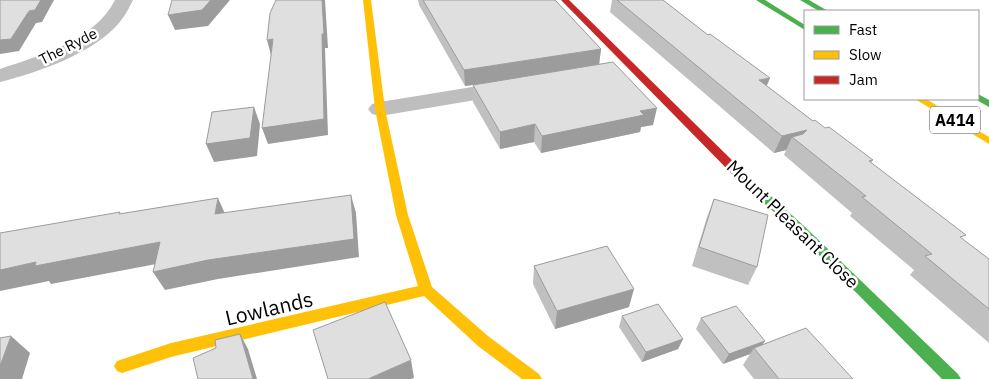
<svg xmlns="http://www.w3.org/2000/svg" width="989" height="379" viewBox="0 0 989 379" font-family="'IBM Plex Sans',sans-serif">
<style>
.lines{fill:none;stroke-linecap:round;stroke-linejoin:round}
.street{fill:#bebebe;fill-rule:evenodd}
.fast{fill:#4caf50;fill-rule:evenodd}
.slow{fill:#ffc107;fill-rule:evenodd}
.jam{fill:#c62828;fill-rule:evenodd}
.wall{fill:#c0c0c0}
.shaded-wall{fill:#9c9c9c}
.building{fill:#dfdfdf;stroke:#9c9c9c}
.labels{text-anchor:middle;dominant-baseline:central;stroke-width:5;stroke-linejoin:round;paint-order:stroke}
.far-street-label{font-size:15px;fill:#000;stroke:#fff}
.shield{fill:#fff;stroke:#4c4c4c;stroke-width:1}
.shield-label{font-size:16px;font-weight:bold;fill:#000}
.street-label{font-size:18px;fill:#000;stroke:#fff}
.near-street-label{font-size:21px;fill:#000;stroke:#fff}
</style>
<rect width="100%" height="100%" fill="#fff"/>
<g class="lines">
<!-- street -->
<g class="street">
<path d="M115 0H133C129 8 125 16 119 23 94 53 37 73 0 82V69C41 55 94 41 115 0Z"/>
<polygon points="509,81 517,83 520,88 517,93 380,116 372,114 368,109 372,104 380,102"/>
</g>
<!-- fast -->
<g class="fast">
<polygon points="756,0 765,0 805,25 805,30"/>
<polygon points="800,0 809,0 828,11 819,11"/>
<polygon points="978,94 989,100 989,107 975,99 978,99"/>
<polygon points="737,168 741,169 804,226 958,374 961,379 942,379 796,232 733,175 732,172"/>
</g>
<!-- slow -->
<g class="slow">
<polygon points="363,0 371,0 385,109 408,215 432,287 488,336 539,374 542,379 522,379 478,346 424,296 171,357 122,373 117,371 114,366 117,361 171,343 418,286 396,215 375,109"/>
<polygon points="915,99 926,99 989,137 989,144"/>
</g>
<!-- jam -->
<polygon class="jam" points="561,0 569,0 741,169 742,172 741,175 733,175"/>
</g>
<!-- wall -->
<g class="wall">
<polygon points="418,0 555,0 601,49 599,64 653,125 641,127 640,132 541,153 534,142 500,149 473,102 473,85 482,84 465,86 419,5"/>
<polygon points="612,0 663,0 767,86 813,121 825,128 873,160 871,163 962,239 989,259 989,343 910,275 914,270 850,216 852,213 784,155 786,150 774,153 610,12"/>
<polygon points="714,199 757,267 748,285 692,266 707,217"/>
<polygon points="534,266 629,307 555,329 533,284"/>
<polygon points="622,316 683,339 678,349 642,362 619,327"/>
<polygon points="701,318 763,344 853,379 754,379 743,365 750,354 723,364 696,329"/>
</g>
<!-- shaded-wall -->
<g class="shaded-wall">
<polygon points="41,0 54,0 42,22 36,23 19,51 0,54 0,40"/>
<polygon points="211,0 230,0 208,26 175,30 168,15"/>
<polygon points="322,0 325,0 328,48 325,48 328,135 268,144 262,128 322,34"/>
<polygon points="273,39 271,55 267,40"/>
<polygon points="601,49 599,65 465,86 464,70"/>
<polygon points="770,78 763,95 759,80"/>
<polygon points="254,107 260,124 257,156 214,162 206,144"/>
<polygon points="657,108 653,125 641,127 640,132 541,153 542,136 640,111"/>
<polygon points="535,124 534,142 500,149 500,132"/>
<polygon points="807,130 800,143 792,137 786,150 774,153 782,136"/>
<polygon points="351,195 356,213 359,257 218,279 165,290 153,272"/>
<polygon points="218,198 226,216 215,214"/>
<polygon points="160,242 172,261 51,284 49,281 0,291 0,270 36,262"/>
<polygon points="634,289 629,307 555,329 557,311"/>
<polygon points="240,334 248,349 257,379 253,379"/>
<polygon points="11,336 30,353 22,379 0,379 0,366"/>
<polygon points="683,339 678,349 642,362 646,352"/>
<polygon points="765,341 758,351 754,348 750,354 723,364 729,354"/>
<polygon points="411,360 414,378 411,379 368,379"/>
</g>
<!-- building -->
<g class="building">
<polygon points="0,0 41,0 35,10 29,11 11,39 0,40"/>
<polygon points="172,0 211,0 202,10 168,15"/>
<polygon points="276,0 322,0 324,34 322,34 324,119 262,128 273,39 267,40 270,13"/>
<polygon points="423,0 555,0 601,49 464,70"/>
<polygon points="617,0 663,0 708,35 710,34 770,78 759,80 813,121 815,120 825,128 829,127 873,160 869,161 966,235 960,237 989,259 989,309 925,256 932,254 862,197 866,196 792,137 803,134 807,130 782,136"/>
<polygon points="613,62 657,108 640,111 644,115 542,136 535,124 500,132 473,85"/>
<polygon points="254,107 250,138 206,144 212,112"/>
<polygon points="351,195 354,239 208,260 153,272 160,242 35,266 36,262 0,270 0,233 120,212 119,214 218,198 215,214"/>
<polygon points="714,199 768,215 757,267 699,247"/>
<polygon points="607,246 634,289 557,311 534,266"/>
<polygon points="385,302 411,360 368,379 328,379 313,330"/>
<polygon points="658,304 683,339 646,352 622,316"/>
<polygon points="736,306 765,341 729,354 701,318"/>
<polygon points="806,328 853,379 779,379 754,348"/>
<polygon points="240,334 253,379 198,379 193,358 216,348 215,340"/>
<polygon points="11,336 0,366 0,338"/>
</g>
<g class="labels">
<!-- far-street labels -->
<g class="far-street-label">
<text transform="translate(68 46) rotate(-27)">The Ryde</text>
</g>
<!-- shield labels -->
<rect class="shield" x="930" y="106.5" width="50" height="27" rx="4"/>
<g class="shield-label">
<text x="955" y="120">A414</text>
</g>
<!-- street labels -->
<g class="street-label">
<text transform="translate(793 224) rotate(44)">Mount Pleasant Close</text>
</g>
<!-- near-street labels -->
<g class="near-street-label">
<text transform="translate(269 308) rotate(-13)">Lowlands</text>
</g>
</g>
<!-- legend -->
<rect x="804" y="10" width="175" height="90" fill="#ffffff" stroke="#999999"/>
<rect x="814" y="26" width="25" height="8" fill="#4caf50" stroke="#999999"/>
<text x="849" y="35" font-size="15" fill="#000000">Fast</text>
<rect x="814" y="51" width="25" height="8" fill="#ffc107" stroke="#999999"/>
<text x="849" y="60" font-size="15" fill="#000000">Slow</text>
<rect x="814" y="76" width="25" height="8" fill="#c62828" stroke="#999999"/>
<text x="849" y="85" font-size="15" fill="#000000">Jam</text>
</svg>
